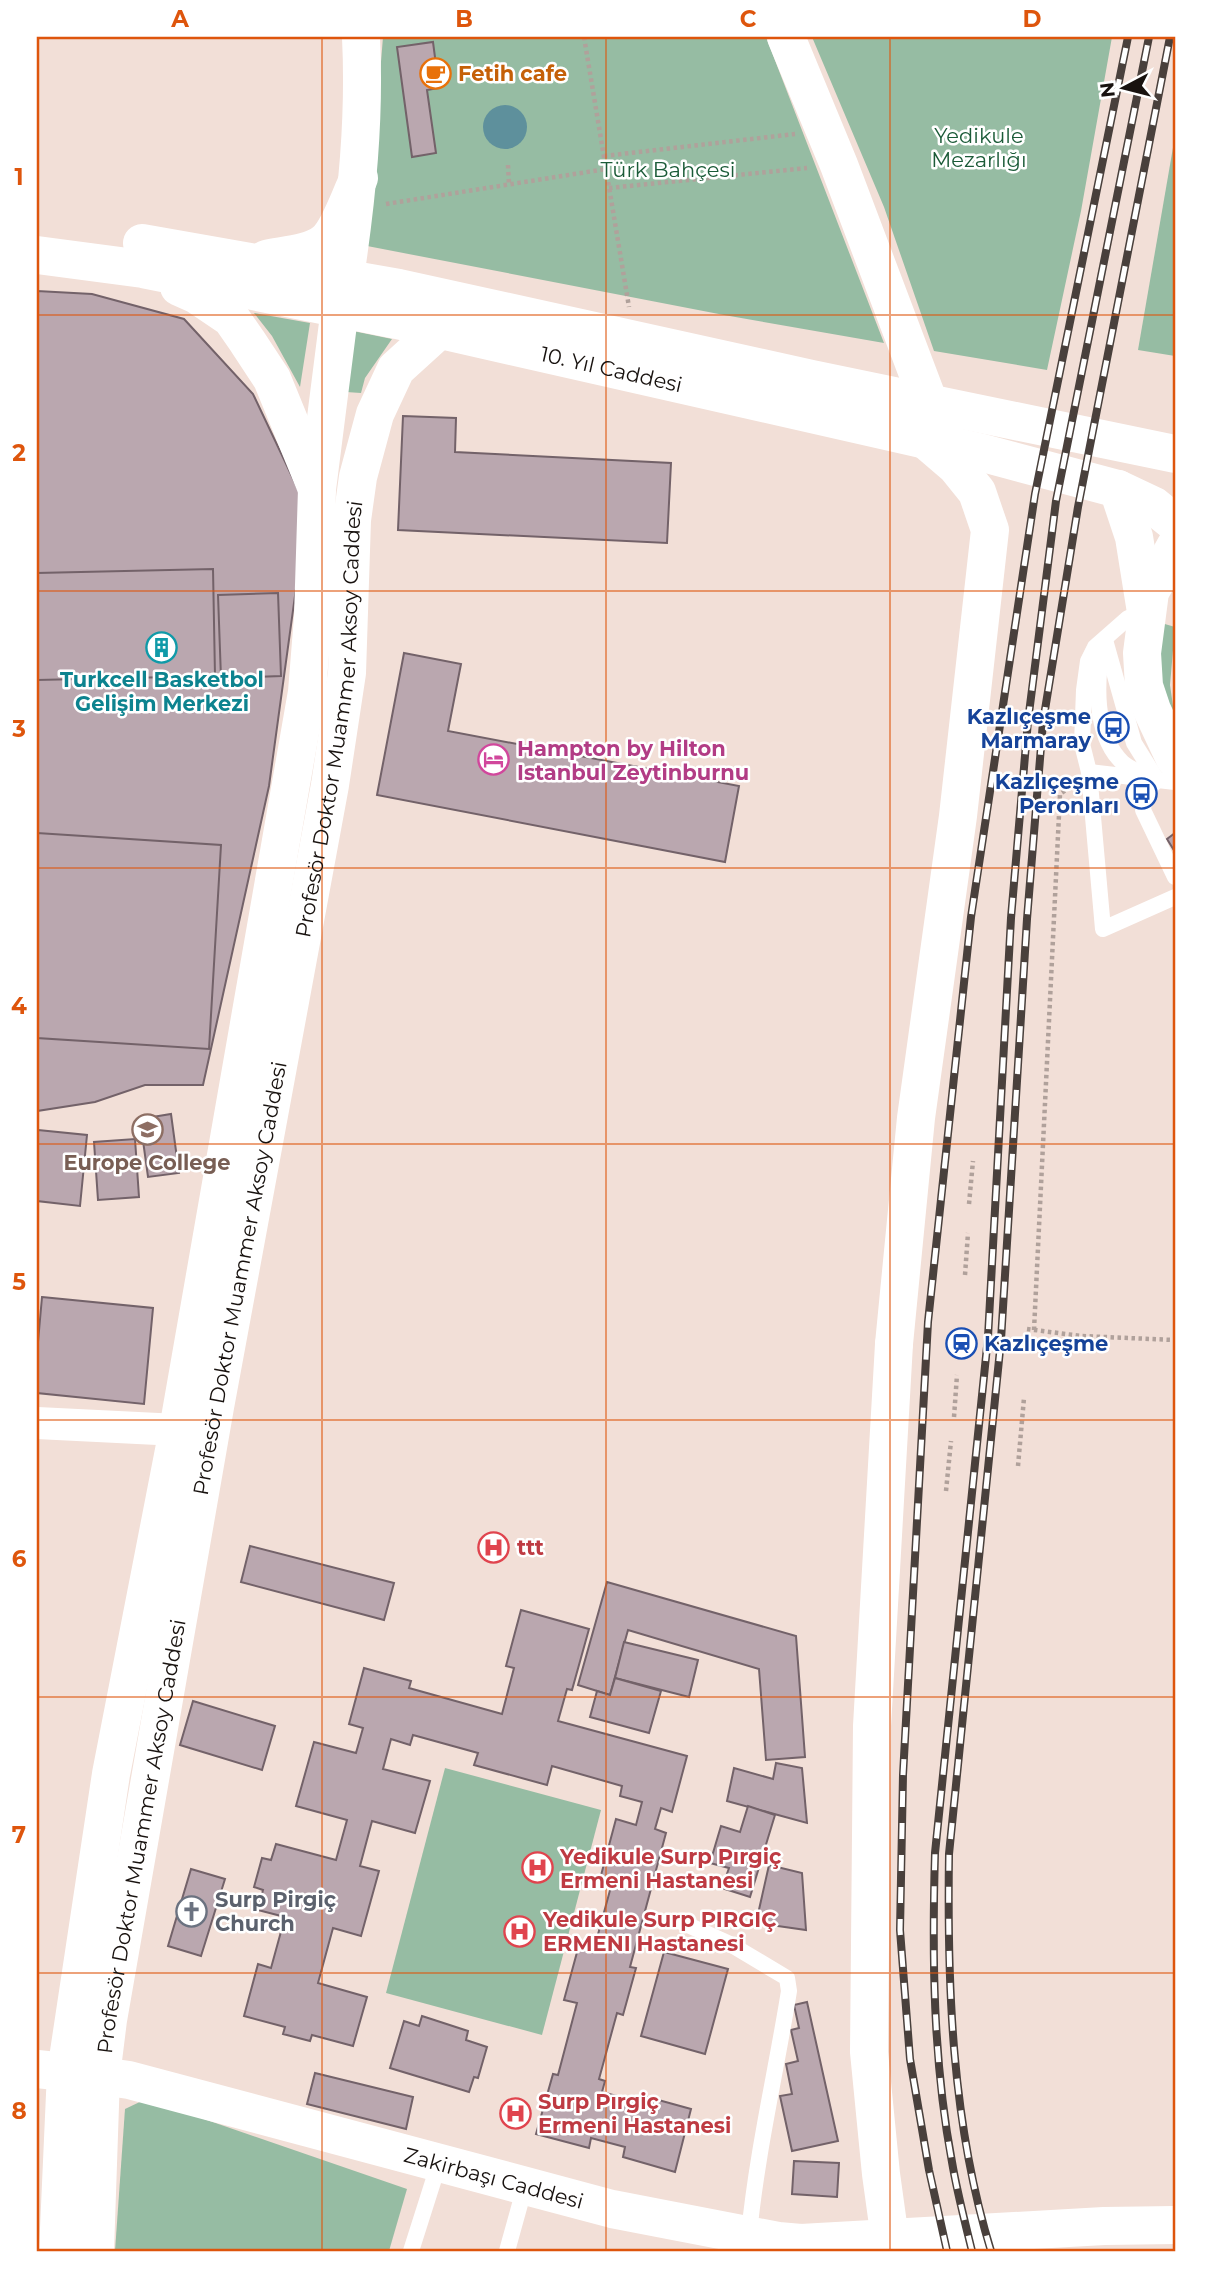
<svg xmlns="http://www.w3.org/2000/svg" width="1212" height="2288" viewBox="0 0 1212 2288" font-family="Montserrat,sans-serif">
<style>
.green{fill:#96bca3}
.water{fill:#5e909c}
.building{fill:#baa7af;stroke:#736269;stroke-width:2}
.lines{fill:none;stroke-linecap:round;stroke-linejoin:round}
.path{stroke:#b0a19b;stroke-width:4.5;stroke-dasharray:3.5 3.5;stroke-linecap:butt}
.service{stroke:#fff;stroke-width:16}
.minor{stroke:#fff;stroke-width:32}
.tertiary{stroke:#fff;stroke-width:38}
.secondary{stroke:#fff;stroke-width:38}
.primary{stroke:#fff;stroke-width:38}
.rail-casing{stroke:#49403c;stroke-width:8}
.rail{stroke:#fff;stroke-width:5;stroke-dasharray:16;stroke-linecap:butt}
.grid{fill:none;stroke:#de550c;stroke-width:2;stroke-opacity:0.55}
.labels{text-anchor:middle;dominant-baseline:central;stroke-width:5;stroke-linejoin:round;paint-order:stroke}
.food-label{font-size:21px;font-weight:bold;fill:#c56008;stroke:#fff;text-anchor:start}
.park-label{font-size:21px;fill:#1b5b38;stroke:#fff}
.street-label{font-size:21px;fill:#18120f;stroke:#fff}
.culture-label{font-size:21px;font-weight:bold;fill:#0d838f;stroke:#fff}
.transit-label{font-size:21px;font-weight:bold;fill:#164399;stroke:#fff;text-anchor:end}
.hotel-label{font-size:21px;font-weight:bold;fill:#b23c85;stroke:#fff;text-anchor:start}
.education-label{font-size:21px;font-weight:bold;fill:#785e54;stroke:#fff}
.health-label{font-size:21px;font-weight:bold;fill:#be3a42;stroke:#fff;text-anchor:start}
.worship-label{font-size:21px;font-weight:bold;fill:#5b616d;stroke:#fff;text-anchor:start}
.neatline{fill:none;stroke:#de550c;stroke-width:2.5}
.grid-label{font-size:23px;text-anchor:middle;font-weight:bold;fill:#de550c}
</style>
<rect width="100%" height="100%" fill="#f2dfd7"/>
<!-- green -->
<g class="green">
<polygon points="383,37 766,37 884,343 724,315 362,245 374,148"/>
<polygon points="812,37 1112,37 1081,211 1047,370 934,351 884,207"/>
<polygon points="1175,136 1175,356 1138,350"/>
<polygon points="254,313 310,323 300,387 272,336"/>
<polygon points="353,331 392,339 365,378 361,393 346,392"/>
<polygon points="1158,622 1175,627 1170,685 1175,720 1162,684"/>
<polygon points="445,1768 601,1810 542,2035 386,1993"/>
<polygon points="146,2099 407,2189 389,2251 115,2251 125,2109"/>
</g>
<!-- water -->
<circle class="water" cx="505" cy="127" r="22"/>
<!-- building -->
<g class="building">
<polygon points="433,42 439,88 427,90 436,153 412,157 397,47"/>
<polygon points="37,291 92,294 184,319 253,394 307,508 269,786 203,1085 145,1085 95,1102 37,1111"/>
<polygon points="403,416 456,418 455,452 671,463 667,543 398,530"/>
<polygon points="213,569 215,676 37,680 37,573"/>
<polygon points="278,593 281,676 221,678 218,595"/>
<polygon points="404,653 461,664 448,731 739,786 725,862 377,795"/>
<polygon points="37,833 221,845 209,1049 37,1038"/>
<polygon points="1175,833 1175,852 1167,839"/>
<polygon points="171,1114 179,1173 148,1177 140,1119"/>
<polygon points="38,1130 87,1135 80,1206 37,1201"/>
<polygon points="135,1139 139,1197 98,1200 94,1142"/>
<polygon points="42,1297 153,1308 144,1404 37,1393 37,1353"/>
<polygon points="250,1546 394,1583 384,1620 241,1582"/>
<polygon points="607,1582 796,1636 805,1757 766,1760 759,1669 628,1630 610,1695 578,1685"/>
<polygon points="521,1610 589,1629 572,1690 567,1689 558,1721 687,1756 672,1812 661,1808 655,1829 666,1833 630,1967 636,1968 623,2015 617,2013 599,2079 605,2081 602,2092 642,2103 644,2096 691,2109 675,2172 623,2157 625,2147 591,2138 589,2148 536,2134 553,2074 558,2075 577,2003 564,2000 579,1945 594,1949 612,1883 600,1879 616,1819 636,1825 642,1802 620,1796 622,1786 552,1766 547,1785 474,1765 478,1753 413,1735 410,1745 391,1739 383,1769 430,1781 415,1833 372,1821 360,1866 379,1871 361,1936 333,1928 318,1983 367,1997 353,2046 312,2035 310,2041 283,2034 285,2027 244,2016 258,1964 271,1968 285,1917 258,1910 263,1890 254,1887 262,1858 271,1860 276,1844 336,1860 347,1820 296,1806 314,1742 356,1753 363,1728 349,1724 364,1668 411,1681 409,1688 502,1714 514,1668 506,1666"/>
<polygon points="624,1642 698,1660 689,1697 615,1678"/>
<polygon points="615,1678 661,1691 649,1733 590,1717 597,1691 610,1695"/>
<polygon points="193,1701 275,1726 262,1770 180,1745"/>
<polygon points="776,1763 802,1768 807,1823 727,1801 734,1768 773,1779"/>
<polygon points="748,1806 775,1815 750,1897 722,1888 729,1868 710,1863 721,1826 740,1832"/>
<polygon points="769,1865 802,1873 806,1930 756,1923"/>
<polygon points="191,1869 225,1879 201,1956 168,1946"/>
<polygon points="664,1952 728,1969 705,2054 641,2036"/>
<polygon points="807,2002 838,2141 792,2151 780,2096 792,2094 786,2064 798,2061 791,2030 799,2028 794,2005"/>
<polygon points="422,2016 468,2031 466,2040 487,2047 478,2078 474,2077 469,2092 390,2068 404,2021 419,2026"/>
<polygon points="315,2073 413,2097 406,2129 307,2104"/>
<polygon points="794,2161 839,2163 837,2197 792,2194"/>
</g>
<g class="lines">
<!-- path -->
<g class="path">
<polyline points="584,37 629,307"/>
<polyline points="604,156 795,134"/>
<polyline points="508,165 509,184"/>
<polyline points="609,188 807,168"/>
<polyline points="386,204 606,169"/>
<polyline points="969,1204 973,1161"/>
<polyline points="965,1275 968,1233"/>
<polyline points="1027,1329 1081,1336 1175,1340"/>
<polyline points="1034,1330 1060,794 1070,787"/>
<polyline points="954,1417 957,1375"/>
<polyline points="1018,1466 1024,1398"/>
<polyline points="946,1491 951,1441"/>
</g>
<!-- service -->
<g class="service">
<polyline points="1146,612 1128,618 1095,647 1088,661 1084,690 1082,744 1089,772 1103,929 1175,897"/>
<polyline points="1105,640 1134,743 1157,780"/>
<path d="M1103 643C1096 680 1093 735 1123 763 1132 771 1147 775 1157 780"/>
<polyline points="1089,772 1175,782"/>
<polyline points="1157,780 1145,793 1143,810 1175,877"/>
<path d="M679 1921 730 1944 787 1978 789 1991C776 2072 757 2152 749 2234"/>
<polyline points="411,2251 439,2163"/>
<polyline points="507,2251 525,2186"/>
</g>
<!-- minor -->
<polyline class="minor" points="37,1423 178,1430"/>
<!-- tertiary -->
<g class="tertiary">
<path d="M345 277C357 197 365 118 361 37"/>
<polyline points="37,2069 66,2072"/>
<path id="s1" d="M101 2076 129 2080 612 2209 778 2241 801 2243 1104 2226 1175 2225"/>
<polyline points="889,2251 890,2239 881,2174 869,2052 872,1726 894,1344"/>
</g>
<!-- secondary -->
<g class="secondary">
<polyline points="1175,547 1150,592 1142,653 1144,686 1152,710 1175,759"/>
<polyline points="58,2251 66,2072 111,1774 178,1430 307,692 313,617 317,489 340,308"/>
<path id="s2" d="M95 2251 101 2076 108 2020 215 1407 330 785 347 673 352 520 358 477 375 414 396 369 440 329"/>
</g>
<!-- primary -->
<g class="primary">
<polyline points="786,37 839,165 929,403"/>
<polyline points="142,243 399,288 812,379 1175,454"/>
<path id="s3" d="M37 255 143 269 397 320 983 453 1118 489 1154 506 1175 523"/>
<path d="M266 259C284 255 310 254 325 242 339 231 350 195 359 178"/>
<polyline points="179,287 197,295 231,318 247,341 272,379 317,489"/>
<polyline points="1118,489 1134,537 1146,612"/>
<polyline points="894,1344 916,1118 958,816 990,530 977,492 956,466 928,442"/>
</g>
<defs>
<g id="rail">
<polyline points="947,2251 929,2170 910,2059 900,1930 903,1775 928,1322 971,917 1035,494 1128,37"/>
<path d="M972 2251C965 2222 957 2192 952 2162 933 2061 932 1956 935 1853L988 1337 1011 918 1028 721 1056 501 1149 37"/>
<path d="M991 2251C952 2124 947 1987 949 1854L1001 1340 1027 919 1043 722 1078 507 1170 37"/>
</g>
</defs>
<!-- rail casing -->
<use href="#rail" class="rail-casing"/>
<!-- rail -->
<use href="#rail" class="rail"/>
</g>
<!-- grid -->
<path class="grid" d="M322 37V2251M606 37V2251M890 37V2251M37 315H1175M37 591H1175M37 868H1175M37 1144H1175M37 1420H1175M37 1697H1175M37 1973H1175"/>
<!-- icons -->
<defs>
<symbol id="cafe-ring" viewBox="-11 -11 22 22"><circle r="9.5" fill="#fff" stroke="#e8710a" stroke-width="1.5"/><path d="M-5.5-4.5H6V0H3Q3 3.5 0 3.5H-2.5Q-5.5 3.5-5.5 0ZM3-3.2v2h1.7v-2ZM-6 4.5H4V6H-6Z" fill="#e8710a"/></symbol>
<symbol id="building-ring" viewBox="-11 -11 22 22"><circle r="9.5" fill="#fff" stroke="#0f9aa8" stroke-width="1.5"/><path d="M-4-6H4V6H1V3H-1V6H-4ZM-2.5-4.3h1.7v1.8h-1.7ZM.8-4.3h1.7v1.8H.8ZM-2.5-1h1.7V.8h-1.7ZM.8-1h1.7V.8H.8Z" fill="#0f9aa8"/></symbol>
<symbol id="bus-ring" viewBox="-11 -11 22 22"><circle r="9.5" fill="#fff" stroke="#1a4fb4" stroke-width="1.5"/><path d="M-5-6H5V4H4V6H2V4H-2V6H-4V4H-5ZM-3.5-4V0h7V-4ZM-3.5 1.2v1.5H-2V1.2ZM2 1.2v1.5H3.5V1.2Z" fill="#1a4fb4"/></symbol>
<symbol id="hotel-ring" viewBox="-11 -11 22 22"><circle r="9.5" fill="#fff" stroke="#d1479c" stroke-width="1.5"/><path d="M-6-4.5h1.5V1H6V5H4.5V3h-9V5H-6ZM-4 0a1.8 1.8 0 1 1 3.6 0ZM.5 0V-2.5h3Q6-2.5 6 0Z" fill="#d1479c"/></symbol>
<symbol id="school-ring" viewBox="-11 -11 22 22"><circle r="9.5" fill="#fff" stroke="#8d6e63" stroke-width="1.5"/><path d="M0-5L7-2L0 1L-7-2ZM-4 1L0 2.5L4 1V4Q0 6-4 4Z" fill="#8d6e63"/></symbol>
<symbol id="station-ring" viewBox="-11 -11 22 22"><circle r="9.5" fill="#fff" stroke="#1a4fb4" stroke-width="1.5"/><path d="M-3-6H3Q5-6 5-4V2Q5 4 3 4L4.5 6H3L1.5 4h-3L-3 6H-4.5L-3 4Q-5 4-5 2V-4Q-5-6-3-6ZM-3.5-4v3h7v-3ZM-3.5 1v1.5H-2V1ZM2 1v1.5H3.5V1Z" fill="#1a4fb4"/></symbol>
<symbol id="hospital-ring" viewBox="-11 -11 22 22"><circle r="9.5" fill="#fff" stroke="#e0444e" stroke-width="1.5"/><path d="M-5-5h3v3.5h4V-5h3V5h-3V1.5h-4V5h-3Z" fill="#e0444e"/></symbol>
<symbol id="church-ring" viewBox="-11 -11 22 22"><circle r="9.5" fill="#fff" stroke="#6b7280" stroke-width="1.5"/><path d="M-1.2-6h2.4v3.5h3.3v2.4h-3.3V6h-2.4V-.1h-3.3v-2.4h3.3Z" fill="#6b7280"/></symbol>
</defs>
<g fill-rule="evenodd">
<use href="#cafe-ring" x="418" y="56" width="35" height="35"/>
<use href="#building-ring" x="144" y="630" width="35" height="35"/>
<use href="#bus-ring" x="1096" y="710" width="35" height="35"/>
<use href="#hotel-ring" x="476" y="742" width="35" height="35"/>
<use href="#bus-ring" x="1124" y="776" width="35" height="35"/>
<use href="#school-ring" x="130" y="1112" width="35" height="35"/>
<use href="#station-ring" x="944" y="1326" width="35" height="35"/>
<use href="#hospital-ring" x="476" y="1530" width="35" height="35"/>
<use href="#hospital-ring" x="520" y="1850" width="35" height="35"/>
<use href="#church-ring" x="174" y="1894" width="35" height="35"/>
<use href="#hospital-ring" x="502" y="1914" width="35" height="35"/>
<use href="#hospital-ring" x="498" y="2096" width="35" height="35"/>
</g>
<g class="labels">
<!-- food labels -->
<g class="food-label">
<text x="458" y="73">Fetih cafe</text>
</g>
<!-- park labels -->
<g class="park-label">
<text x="979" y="135">Yedikule<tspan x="979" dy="24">Mezarlığı</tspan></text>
<text x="668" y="169">Türk Bahçesi</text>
</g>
<!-- street labels -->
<g class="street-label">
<text stroke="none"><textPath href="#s3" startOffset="586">10. Yıl Caddesi</textPath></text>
<text stroke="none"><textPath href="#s2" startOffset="1552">Profesör Doktor Muammer Aksoy Caddesi</textPath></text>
<text stroke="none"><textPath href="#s2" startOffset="985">Profesör Doktor Muammer Aksoy Caddesi</textPath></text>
<text stroke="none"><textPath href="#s2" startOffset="418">Profesör Doktor Muammer Aksoy Caddesi</textPath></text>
<text stroke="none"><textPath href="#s1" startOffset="406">Zakirbaşı Caddesi</textPath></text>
</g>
<!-- culture labels -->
<g class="culture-label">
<text x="162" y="679">Turkcell Basketbol<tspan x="162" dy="24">Gelişim Merkezi</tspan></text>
</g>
<!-- transit labels -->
<g class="transit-label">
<text x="1091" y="716">Kazlıçeşme<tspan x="1091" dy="24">Marmaray</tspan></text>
<text x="1119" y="781">Kazlıçeşme<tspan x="1119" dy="24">Peronları</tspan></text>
<text x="984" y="1343" text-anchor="start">Kazlıçeşme</text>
</g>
<!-- hotel labels -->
<g class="hotel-label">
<text x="517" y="748">Hampton by Hilton<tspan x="517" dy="24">Istanbul Zeytinburnu</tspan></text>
</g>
<!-- education labels -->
<g class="education-label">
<text x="147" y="1162">Europe College</text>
</g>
<!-- health labels -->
<g class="health-label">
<text x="517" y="1547">ttt</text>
<text x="560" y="1856">Yedikule Surp Pırgiç<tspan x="560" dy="24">Ermeni Hastanesi</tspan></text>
<text x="543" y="1919">Yedikule Surp PIRGIÇ<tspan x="543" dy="24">ERMENI Hastanesi</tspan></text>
<text x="538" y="2101">Surp Pırgiç<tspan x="538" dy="24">Ermeni Hastanesi</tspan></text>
</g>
<!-- worship labels -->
<g class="worship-label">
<text x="215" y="1899">Surp Pirgiç<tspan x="215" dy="24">Church</tspan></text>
</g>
</g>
<!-- border -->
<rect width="1212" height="2288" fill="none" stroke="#ffffff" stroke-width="77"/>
<!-- north arrow -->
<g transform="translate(1124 88) rotate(263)" stroke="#ffffff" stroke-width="5" paint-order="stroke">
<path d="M0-5L12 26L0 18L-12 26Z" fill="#18120f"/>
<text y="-10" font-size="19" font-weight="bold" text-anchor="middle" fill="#18120f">N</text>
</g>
<rect x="38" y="38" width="1136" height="2212" class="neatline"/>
<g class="grid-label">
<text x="180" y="27">A</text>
<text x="464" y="27">B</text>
<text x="748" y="27">C</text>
<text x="1032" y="27">D</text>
<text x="19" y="185">1</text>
<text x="19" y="461">2</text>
<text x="19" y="737">3</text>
<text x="19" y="1014">4</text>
<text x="19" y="1290">5</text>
<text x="19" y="1567">6</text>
<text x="19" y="1843">7</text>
<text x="19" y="2119">8</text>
</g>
</svg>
